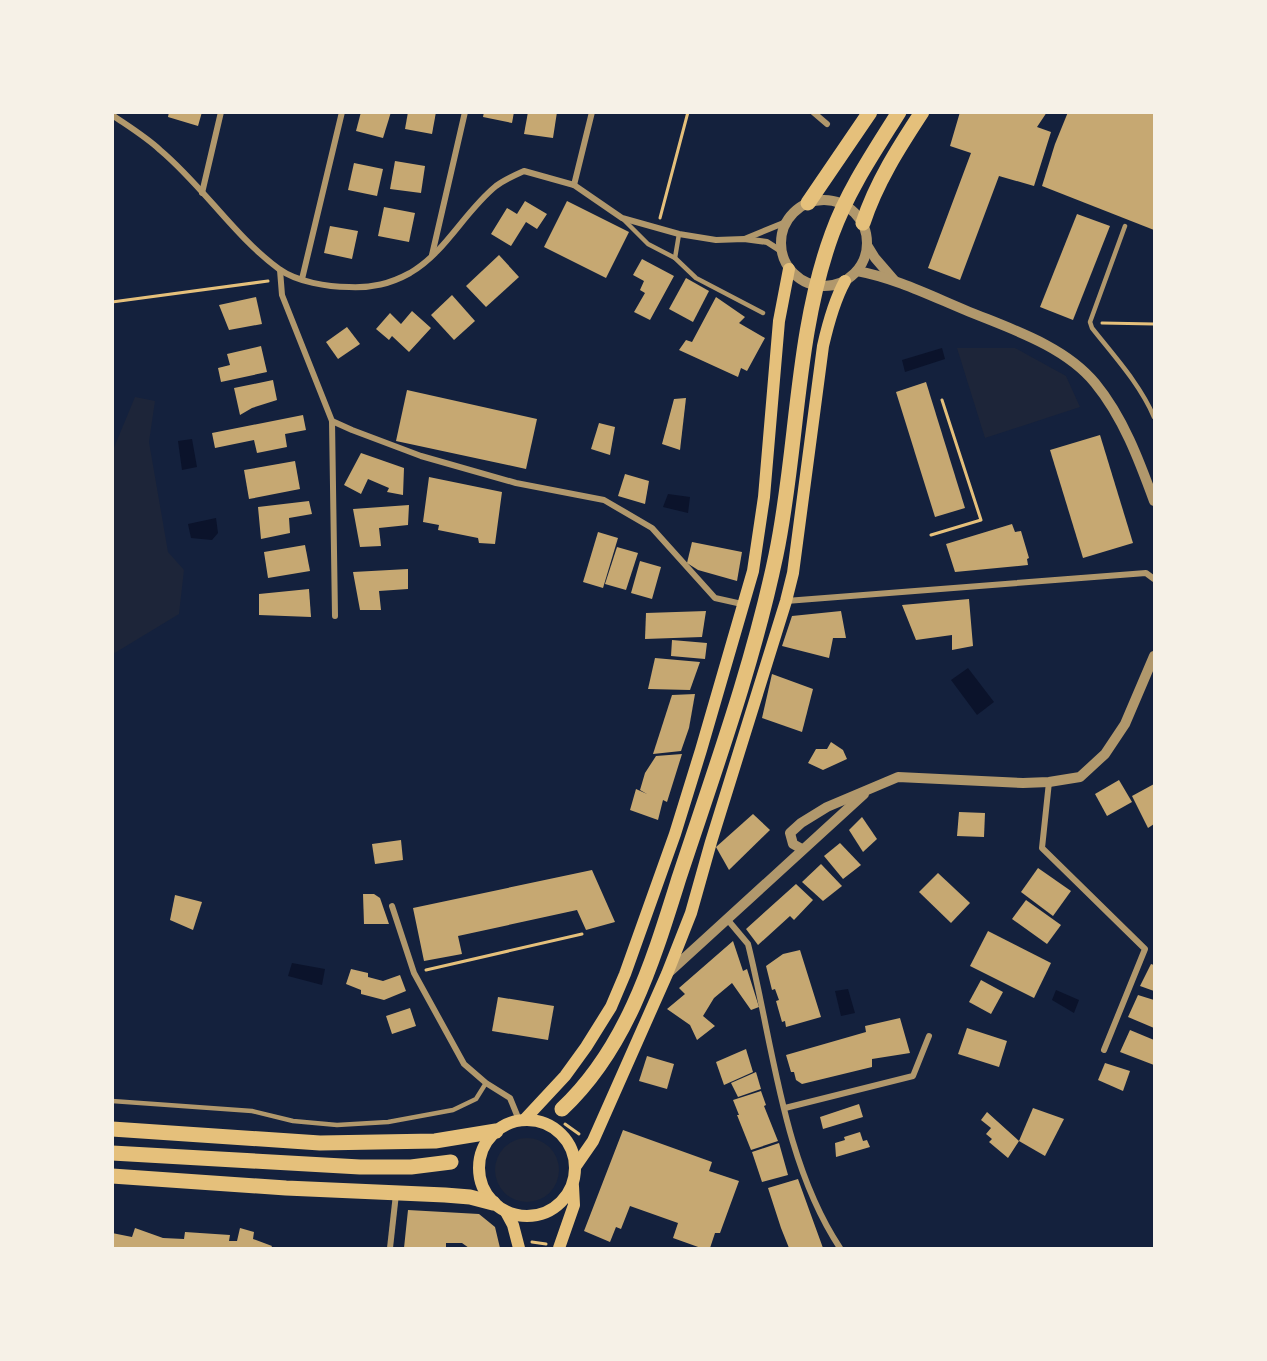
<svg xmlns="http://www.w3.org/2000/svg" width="1267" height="1361" viewBox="0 0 1267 1361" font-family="'Sofia Sans Condensed',sans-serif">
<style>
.green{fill:#1d2539}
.water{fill:#0b132b}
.building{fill:#c6a872}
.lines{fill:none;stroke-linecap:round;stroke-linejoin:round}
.path{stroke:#e5c07b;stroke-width:3}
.service{stroke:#b1986c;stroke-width:4.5}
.minor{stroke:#b1986c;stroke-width:6}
.tertiary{stroke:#b1986c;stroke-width:10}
.secondary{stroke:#e5c07b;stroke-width:12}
.trunk{stroke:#e5c07b;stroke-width:15}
</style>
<rect width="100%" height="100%" fill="#14213d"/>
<!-- green -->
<g class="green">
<polygon points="957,348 1015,348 1066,376 1080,407 985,438"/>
<polygon points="135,397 155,401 149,442 168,552 184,570 179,614 113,654 113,450"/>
<circle cx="527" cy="1170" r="32"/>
</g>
<!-- water -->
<g class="water">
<polygon points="942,348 945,359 905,372 902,360"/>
<polygon points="192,439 197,467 182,470 178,441"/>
<polygon points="668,494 690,497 688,513 663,507"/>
<polygon points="216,518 218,533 212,540 191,538 188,524"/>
<polygon points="968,668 994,702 977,715 951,680"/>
<polygon points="292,963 325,969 322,985 288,976"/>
<polygon points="848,989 855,1013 841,1016 835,991"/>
<polygon points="1056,990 1079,1000 1074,1013 1052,1000"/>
</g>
<!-- building -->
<g class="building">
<polygon points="169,112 202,112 198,126 168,117"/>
<polygon points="361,112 391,112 383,138 356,131"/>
<polygon points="408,112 436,112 432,134 405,129"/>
<polygon points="484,112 514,112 512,123 483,117"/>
<polygon points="528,112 557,112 553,138 524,134"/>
<polygon points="960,112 1047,112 1037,127 1051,132 1034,186 999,176 960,280 928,268 971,153 950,146"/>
<polygon points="1068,112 1154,112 1154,230 1042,186 1055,144"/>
<polygon points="395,161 425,166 421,193 390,189"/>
<polygon points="354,163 383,169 377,196 348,190"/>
<polygon points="525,201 547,214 537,229 526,222 511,246 491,234 507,208 517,214"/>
<polygon points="567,201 629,232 606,278 544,247"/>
<polygon points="384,207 415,213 409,242 378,236"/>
<polygon points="1077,214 1110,226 1073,320 1040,307"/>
<polygon points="330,226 358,231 352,259 324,253"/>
<polygon points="499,255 519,277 486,307 466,286"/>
<polygon points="642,259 674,276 650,320 634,312 645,293 640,290 644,281 633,275"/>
<polygon points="686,278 709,291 693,322 669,309"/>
<polygon points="452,295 475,321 454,340 431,315"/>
<polygon points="256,297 262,324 229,330 219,305"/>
<polygon points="716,297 745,317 739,323 765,338 747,371 741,368 738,377 679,350 686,340 692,342"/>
<polygon points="412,311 431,328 409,352 392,336 389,340 376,329 390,313 401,324"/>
<polygon points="347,327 360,344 338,359 326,342"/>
<polygon points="261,346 267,372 221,382 218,368 230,365 227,354"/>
<polygon points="273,380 277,400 252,408 240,415 234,388"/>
<polygon points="926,382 965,508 935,517 896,392"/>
<polygon points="407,390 537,419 526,469 396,441"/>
<polygon points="686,398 680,450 662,444 674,399"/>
<polygon points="303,415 306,430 285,434 287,447 257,453 254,440 215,448 212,433"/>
<polygon points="599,423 615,427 610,455 591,449"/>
<polygon points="1100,435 1133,543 1083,558 1050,450"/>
<polygon points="361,453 404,468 403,495 387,492 389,488 368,479 361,494 344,485"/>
<polygon points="295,461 300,489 249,499 244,470"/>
<polygon points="625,474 649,481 645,504 618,496"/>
<polygon points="429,477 502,492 495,544 479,543 478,538 438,530 439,525 423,522"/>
<polygon points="309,501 312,514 289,518 290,533 261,539 258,507"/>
<polygon points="409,505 408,525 379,528 381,546 360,547 353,509"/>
<polygon points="1012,524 1015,532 1021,531 1029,558 1027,559 1028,565 955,572 946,544"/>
<polygon points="598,532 618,538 603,588 583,582"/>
<polygon points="692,542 742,552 737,581 698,570 687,563"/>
<polygon points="305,545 310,571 268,578 264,552"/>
<polygon points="617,547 638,553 626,590 605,584"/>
<polygon points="640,561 661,567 652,599 631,593"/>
<polygon points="408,569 408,589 379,591 381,610 360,610 353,572"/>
<polygon points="309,589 311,617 259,615 259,594"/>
<polygon points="969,599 973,646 952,650 952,635 916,640 902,605"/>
<polygon points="706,611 702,637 645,639 646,613"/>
<polygon points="841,611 846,638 833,638 829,658 782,646 792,616"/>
<polygon points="672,640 707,643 705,659 671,656"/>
<polygon points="655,658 700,662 690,690 648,689"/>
<polygon points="772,674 813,689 802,732 762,718"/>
<polygon points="695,694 689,728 681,751 653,754 672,695"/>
<polygon points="831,742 843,750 847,759 823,770 808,763 816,749 827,749"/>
<polygon points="682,754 667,802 663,800 658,820 630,810 636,789 647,794 640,790 645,773 656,756"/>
<polygon points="1119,780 1132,802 1107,816 1095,794"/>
<polygon points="1154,784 1154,824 1148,828 1132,796"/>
<polygon points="959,812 985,813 984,837 957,836"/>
<polygon points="753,814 770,830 729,870 716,847"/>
<polygon points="862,817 877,839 863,852 849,830"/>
<polygon points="401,840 403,860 375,864 372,844"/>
<polygon points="840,843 861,865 843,879 824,856"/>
<polygon points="821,864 842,886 823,901 802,882"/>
<polygon points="1038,868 1071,891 1053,916 1021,892"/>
<polygon points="592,870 615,922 586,930 577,910 458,936 462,954 424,961 413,908"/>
<polygon points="938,873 970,903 951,923 919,892"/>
<polygon points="796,884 813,900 794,920 790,916 758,945 746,929"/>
<polygon points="363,894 374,894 380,898 389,924 364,924"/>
<polygon points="175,895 202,902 193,930 170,920"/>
<polygon points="1026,900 1061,925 1047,944 1012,919"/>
<polygon points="988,931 1051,963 1034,998 970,966"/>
<polygon points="733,941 743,971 747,969 759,1007 751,1010 732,983 714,998 703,1016 715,1026 697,1040 690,1025 667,1009 685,994 679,988"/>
<polygon points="800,950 821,1017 786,1027 785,1021 782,1022 776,1001 779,1000 775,989 772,990 766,966 783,954"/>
<polygon points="1151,964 1154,965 1154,991 1140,986"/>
<polygon points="351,969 368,973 368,977 383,981 400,975 406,991 384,1000 361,994 361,990 346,984"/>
<polygon points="981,980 1003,992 991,1014 969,1002"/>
<polygon points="1138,995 1154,1000 1154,1028 1128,1017"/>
<polygon points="498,997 554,1006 548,1040 492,1031"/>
<polygon points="410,1008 416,1026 392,1034 386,1016"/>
<polygon points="900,1018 910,1053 872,1059 872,1067 802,1084 796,1080 794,1072 791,1072 786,1055 866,1032 865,1026"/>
<polygon points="967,1028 1007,1041 999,1067 958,1054"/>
<polygon points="1130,1030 1154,1040 1154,1065 1120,1052"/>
<polygon points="746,1049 753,1072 724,1085 716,1062"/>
<polygon points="647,1056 674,1064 667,1089 639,1081"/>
<polygon points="1105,1063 1130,1071 1123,1091 1098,1080"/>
<polygon points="756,1072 761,1089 738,1097 731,1083"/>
<polygon points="761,1091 766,1105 764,1106 778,1141 751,1150 737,1115 739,1115 733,1100"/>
<polygon points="859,1104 863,1117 823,1129 820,1117"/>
<polygon points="1033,1108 1064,1119 1045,1156 1019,1141"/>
<polygon points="987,1112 1019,1141 1008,1158 989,1142 992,1139 986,1134 991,1128 981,1120"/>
<polygon points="623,1130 712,1162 709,1171 739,1181 720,1233 715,1233 710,1248 701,1248 673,1238 678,1223 630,1206 621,1229 616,1227 610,1242 584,1231"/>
<polygon points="860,1132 863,1141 867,1140 870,1147 836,1157 835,1143 845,1140 844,1137"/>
<polygon points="779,1143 788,1175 762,1182 752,1152"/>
<polygon points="798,1179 811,1215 823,1248 789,1248 781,1228 768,1188"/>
<polygon points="408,1210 479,1214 495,1227 500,1248 469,1248 462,1243 446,1243 446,1248 404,1248"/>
<polygon points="135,1228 163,1238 184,1239 185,1232 230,1235 229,1241 237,1241 240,1228 254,1232 253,1239 272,1246 271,1248 112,1247 112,1233 132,1237"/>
</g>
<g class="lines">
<!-- path -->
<g class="path">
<polyline points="660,218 688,112"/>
<polyline points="112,302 268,281"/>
<polyline points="1102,323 1154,324"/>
<polyline points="931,535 981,520 942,400"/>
<polyline points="426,970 582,934"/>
<polyline points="565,1124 579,1134"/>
<polyline points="532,1242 546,1244"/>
</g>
<!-- service -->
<g class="service">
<polyline points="624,220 648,244 675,258 696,278 763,313"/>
<path d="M1125 226 1090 322 1092 328C1114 356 1140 384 1154 417"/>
<polyline points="675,258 679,234"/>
<polyline points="112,1101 252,1111 293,1121 337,1125 388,1122 453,1110 476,1099 486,1083"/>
</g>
<!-- minor -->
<g class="minor">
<polyline points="813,112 827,124"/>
<path d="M112 115C128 126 146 137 160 150 203 186 234 236 279 269 297 282 328 287 349 287 372 288 390 284 410 273 446 252 464 212 496 186 504 180 515 175 524 171L574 185 622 218 679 234 716 240 744 239 767 242 781 251"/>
<polyline points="574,185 592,112"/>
<polyline points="202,193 221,112"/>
<polyline points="747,238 786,222"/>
<polyline points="432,255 465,112"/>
<polyline points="280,270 282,295 332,421 335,616"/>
<polyline points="302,279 342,112"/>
<polyline points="332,421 352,430 421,456 516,483 604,500 652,528 715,598 742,604"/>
<polyline points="786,601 1146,573 1154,579"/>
<polyline points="1049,782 1042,848 1145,949 1104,1050"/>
<polyline points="392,906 414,973 464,1064 486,1083 510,1098 519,1120"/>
<path d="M727 919 748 944C773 1044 783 1162 840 1248"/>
<polyline points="785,1108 913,1076 929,1036"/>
<polyline points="390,1248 396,1194"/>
</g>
<!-- tertiary -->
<g class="tertiary">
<circle cx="824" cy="243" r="43"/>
<polyline points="867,245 875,258 894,280"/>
<path d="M857 271C895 278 929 295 965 310 1008 328 1064 345 1095 383 1123 417 1139 460 1154 501"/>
<polyline points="802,849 793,844 790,833 801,823 827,807 898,777 1023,783 1049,782 1080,777 1105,754 1125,724 1154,656"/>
<polyline points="667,974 864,794"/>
</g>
<!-- secondary -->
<g class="secondary">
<polyline points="525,1119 565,1076 586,1047 611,1007 625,974 675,834 701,750 753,571 764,497 779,321 789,269"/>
<circle cx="527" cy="1168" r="48"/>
<path d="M575 1167 593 1141 667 974 691 913 711 842 786 601 793 573 823 346C828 324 834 301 845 281"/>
<polyline points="506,1212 513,1225 519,1248"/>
<polyline points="559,1248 574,1205 573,1186"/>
</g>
<!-- trunk -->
<g class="trunk">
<polyline points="808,203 870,112"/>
<path d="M863 223C876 183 899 147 922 112"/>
<path d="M562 1109C627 1048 653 961 679 878 714 772 753 665 776 555 798 450 795 335 832 234 848 190 874 152 899 112"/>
<polyline points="112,1129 320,1143 435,1141 496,1131"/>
<polyline points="112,1153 360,1167 411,1167 451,1162"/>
<polyline points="112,1176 286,1188 445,1195 470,1197 493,1203"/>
</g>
</g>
<!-- border -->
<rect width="1267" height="1361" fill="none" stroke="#f6f1e7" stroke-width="228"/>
</svg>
